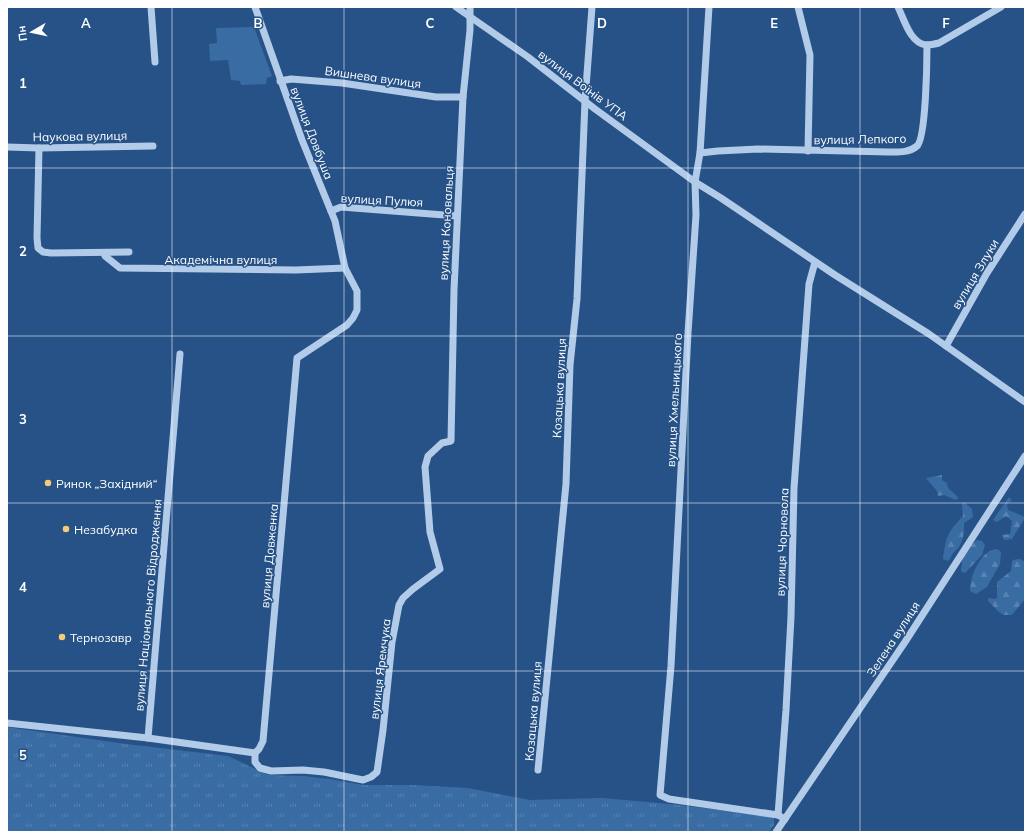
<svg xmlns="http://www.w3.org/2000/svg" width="1032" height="839" viewBox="0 0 1032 839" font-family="Mulish,sans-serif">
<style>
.grass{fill:url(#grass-tufts)}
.forest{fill:url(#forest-firs)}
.garden{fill:#3a6ca4}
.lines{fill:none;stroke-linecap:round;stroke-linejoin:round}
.minor{stroke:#b2cbe9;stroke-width:7}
.grid{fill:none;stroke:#fff;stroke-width:1;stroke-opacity:0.55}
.poi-dot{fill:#f2cd76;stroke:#265287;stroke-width:1.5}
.labels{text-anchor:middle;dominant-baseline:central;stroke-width:3;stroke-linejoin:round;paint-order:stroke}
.street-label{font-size:12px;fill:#fff;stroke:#265287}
.poi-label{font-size:12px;fill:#fff;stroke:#265287;text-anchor:start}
.grid-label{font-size:13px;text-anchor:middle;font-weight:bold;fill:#fff;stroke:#265287;stroke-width:3;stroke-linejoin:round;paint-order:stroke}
</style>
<defs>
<pattern id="grass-tufts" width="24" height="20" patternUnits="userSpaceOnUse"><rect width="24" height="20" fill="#3a6ca4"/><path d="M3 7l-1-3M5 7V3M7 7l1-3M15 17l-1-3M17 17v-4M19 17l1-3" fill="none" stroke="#5882b2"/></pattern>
<pattern id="forest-firs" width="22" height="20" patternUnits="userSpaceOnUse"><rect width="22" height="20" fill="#3a6ca4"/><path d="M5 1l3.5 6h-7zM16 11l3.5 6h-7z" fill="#5882b2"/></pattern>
</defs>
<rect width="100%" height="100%" fill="#265287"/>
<!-- grass -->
<polygon class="grass" points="7,727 126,744 228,756 268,775 301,776 330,779 363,785 413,785 468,788 530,800 602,798 680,805 774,817 774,825 769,832 7,832"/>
<!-- forest -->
<g class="forest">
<polygon points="942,475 942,480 947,483 948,488 958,497 956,500 944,495 938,496 937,491 926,478"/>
<polygon points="1009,497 1012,501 1009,502 1007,505 1008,510 1025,517 1025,518 1012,539 1004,540 1002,535 1010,534 1012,521 1006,516 997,522 993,520"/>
<path d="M964 502 972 509 973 517 964 523C964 529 964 538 961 543 958 551 953 550 950 559L948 561 943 559C946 537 947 533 963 516L962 504Z"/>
<polygon points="977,540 982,541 985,545 982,555 965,573 961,571 963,553"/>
<path d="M997 549 1001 552 1000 564 987 587 976 594 970 591C970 578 977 560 988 552 990 550 994 550 997 549Z"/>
<polygon points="1020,559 1025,562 1025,599 1012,615 1004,615 1000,613 988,601 988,598 995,599 997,598 997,582 1011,571 1012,562 1013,560"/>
</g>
<!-- garden -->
<polygon class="garden" points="254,27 272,76 267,78 266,84 241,85 240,81 231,80 228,60 210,61 209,44 217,43 216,28"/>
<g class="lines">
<!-- minor -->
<g class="minor">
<polyline points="151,7 155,62"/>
<polyline points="456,7 528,57 595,109 695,182 721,198 835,275 929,334 1025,402"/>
<polyline points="709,7 700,153 695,182 696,215 688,333 671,666 660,795 669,799 778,815"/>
<polyline points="798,7 810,55 808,151"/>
<path d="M898 7C904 19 910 43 926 45 930 45 935 44 939 43L1001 7"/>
<polyline points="280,81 291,79 342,83 436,97 463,97"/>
<polyline points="7,147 39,148 153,146"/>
<polyline points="39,148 37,238 38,248 43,252 51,253 129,252"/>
<path d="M700 153 718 151 758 149 888 152C898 152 909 153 917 146 926 138 927 61 927 45"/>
<polyline points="331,211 341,207 457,216"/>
<polyline points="104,253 105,256 120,268 296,270 345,268"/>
<polyline points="946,346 987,273 1025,214"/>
<polyline points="7,723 148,738 255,753 255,762 260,768 271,771 303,770 324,772 363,780 371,777 377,772 383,730 392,642 399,605 403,598 413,589 440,569 430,532 425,467 428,456 442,443 451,441 454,290 463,97 470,30 470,7"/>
<polyline points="148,738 180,354"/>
<polyline points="255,753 259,749 263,741 297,358 347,325 353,318 357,310 357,291 345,268 335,221 302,140 255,7"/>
<polyline points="538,770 566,484 570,365 577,299 585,101 592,7"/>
<polyline points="785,819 778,815 786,710 791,617 794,488 809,284 815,262"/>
<polyline points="776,832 905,642 1025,456"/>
</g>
</g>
<!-- grid -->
<path class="grid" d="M172 7V832M344 7V832M516 7V832M688 7V832M860 7V832M7 168H1025M7 336H1025M7 503H1025M7 671H1025"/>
<!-- markers -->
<g class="poi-dot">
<circle cx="48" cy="483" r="4"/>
<circle cx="66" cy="529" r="4"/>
<circle cx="62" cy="637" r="4"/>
</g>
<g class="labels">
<!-- street labels -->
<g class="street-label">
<text transform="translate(373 77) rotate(8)">Вишнева вулиця</text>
<text transform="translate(583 85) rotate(37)">вулиця Воїнів УПА</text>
<text transform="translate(312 133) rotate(69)">вулиця Довбуша</text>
<text transform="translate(80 136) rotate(-1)">Наукова вулиця</text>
<text transform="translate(860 139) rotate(-1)">вулиця Лепкого</text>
<text transform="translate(382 200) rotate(3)">вулиця Пулюя</text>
<text transform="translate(446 223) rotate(-87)">вулиця Коновальця</text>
<text x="221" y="259">Академічна вулиця</text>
<text transform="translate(975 274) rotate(-59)">вулиця Злуки</text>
<text transform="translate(559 388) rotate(-87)">Козацька вулиця</text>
<text transform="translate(674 400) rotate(-87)">вулиця Хмельницького</text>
<text transform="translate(782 542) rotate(-88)">вулиця Чорновола</text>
<text transform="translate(269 556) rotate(-85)">вулиця Довженка</text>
<text transform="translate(148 605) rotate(-85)">вулиця Національного Відродження</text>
<text transform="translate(893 639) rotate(-57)">Зелена вулиця</text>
<text transform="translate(380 669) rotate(-83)">вулиця Яремчука</text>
<text transform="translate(533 711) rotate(-85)">Козацька вулиця</text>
</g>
<!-- poi labels -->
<g class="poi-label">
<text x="56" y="483">Ринок „Західний“</text>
<text x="74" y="529">Незабудка</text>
<text x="70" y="637">Тернозавр</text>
</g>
</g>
<g class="grid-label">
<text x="86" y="28">A</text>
<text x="258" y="28">B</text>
<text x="430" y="28">C</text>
<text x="602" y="28">D</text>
<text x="774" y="28">E</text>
<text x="946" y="28">F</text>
<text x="23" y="88">1</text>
<text x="23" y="256">2</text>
<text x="23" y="424">3</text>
<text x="23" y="592">4</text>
<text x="23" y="760">5</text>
</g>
<!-- border -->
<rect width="1032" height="839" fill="none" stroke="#ffffff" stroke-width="16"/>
<!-- north arrow -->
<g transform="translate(32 32) rotate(261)" stroke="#265287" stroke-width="3" paint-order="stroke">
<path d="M0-3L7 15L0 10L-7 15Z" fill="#ffffff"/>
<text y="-6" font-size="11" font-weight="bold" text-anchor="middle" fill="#ffffff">Пн</text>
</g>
</svg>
